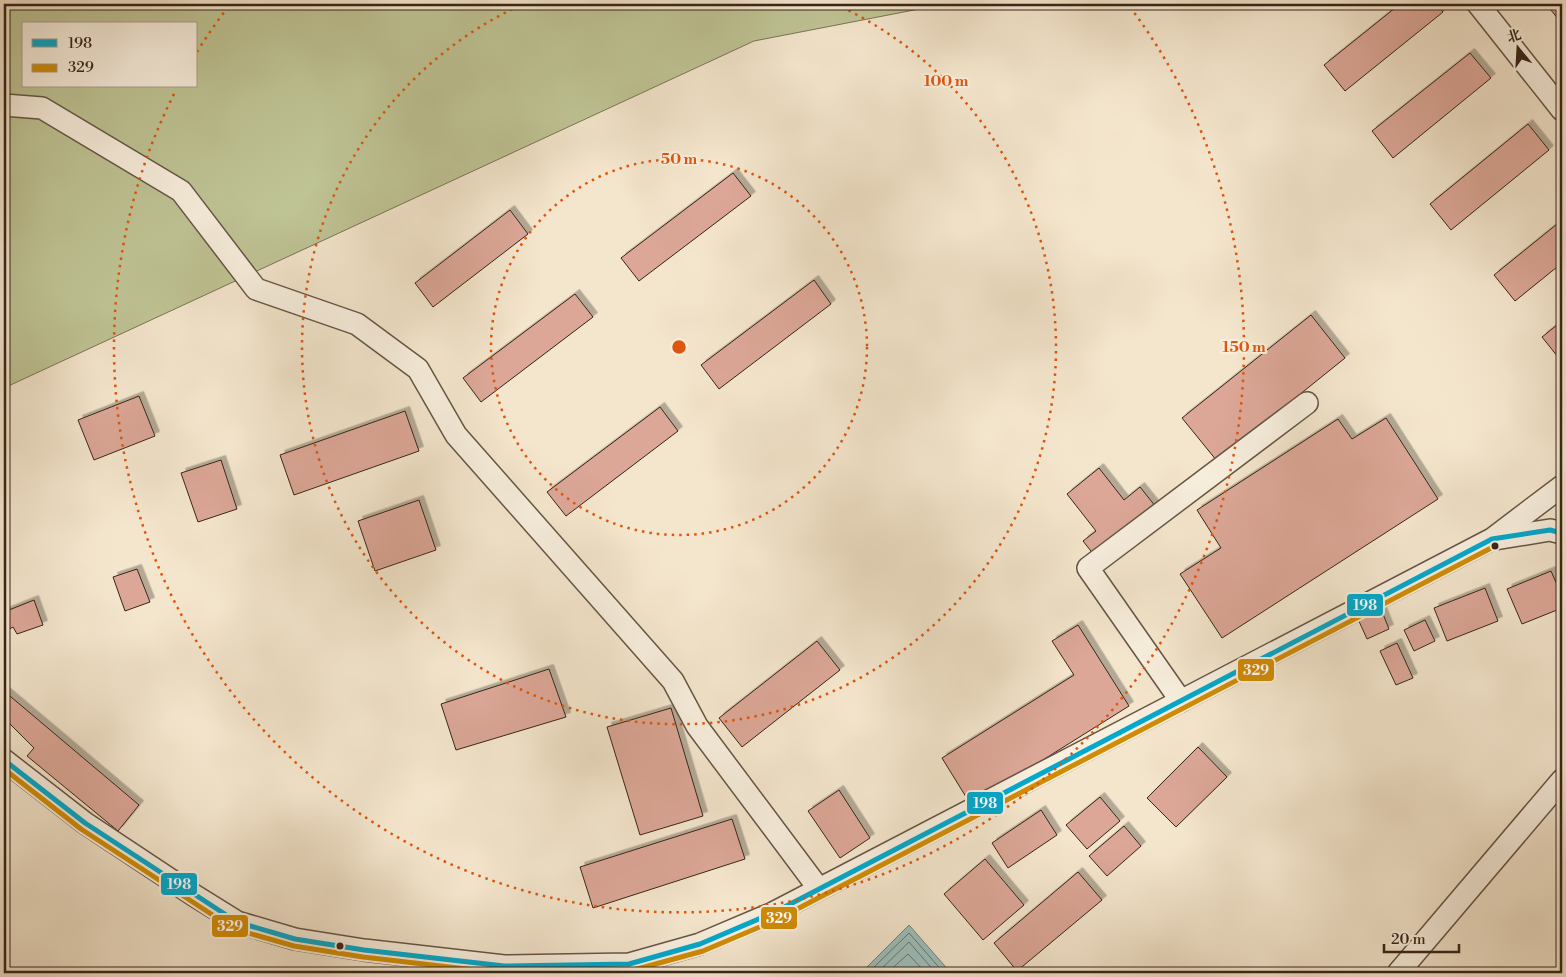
<svg xmlns="http://www.w3.org/2000/svg" width="1566" height="977" viewBox="0 0 1566 977" font-family="'Libre Bodoni','Noto Serif SC',serif">
<style>
.green{fill:#bfc495;stroke:#7b7456;fill-rule:evenodd}
.water{fill:#9cbfbb;stroke:#74817a}
.lines{fill:none;stroke-linecap:round;stroke-linejoin:round}
.shore{stroke:#6a726a;stroke-width:1}
.building{fill:#dca797;stroke:#372518;filter:url(#shadow)}
.street-casing{stroke:#665545;stroke-width:24}
.street{stroke:#f8efde;stroke-width:21}
.bus-1-casing{stroke:#f8efde;stroke-width:9}
.bus-2-casing{stroke:#f8efde;stroke-width:9}
.bus-1{stroke:#00a9ce;stroke-width:5}
.bus-2{stroke:#d18c05;stroke-width:5}
.ring{fill:none;stroke:#df560d;stroke-width:2.5;stroke-dasharray:2.5 5}
.bus-dot{fill:#372518;stroke:#f8efde;stroke-width:2}
.centre{fill:#df560d;stroke:#f8efde;stroke-width:2.5}
.ring-label{font-size:15px;text-anchor:middle;font-weight:bold;fill:#df560d;stroke:#f8efde;stroke-width:4;stroke-linejoin:round;paint-order:stroke}
.line-badge{stroke:#f8efde;stroke-width:2}
.badge-label{font-size:14px;text-anchor:middle;font-weight:bold;fill:#fff}
</style>
<defs>
<filter id="shadow"><feDropShadow dx="4.5" dy="-4.5" stdDeviation="0" flood-color="#0004"/></filter>
</defs>
<rect width="100%" height="100%" fill="#f4e6cd"/>
<filter id="stains"><feTurbulence type="fractalNoise" baseFrequency=".004" numOctaves="4"/><feColorMatrix values="0 0 0 0 .2 0 0 0 0 .09 0 0 0 0 .02 0 0 0 .5 -.17"/></filter>
<radialGradient id="worn" r=".72"><stop offset=".6" stop-color="#630" stop-opacity="0"/><stop offset="1" stop-color="#630" stop-opacity=".3"/></radialGradient>
<!-- green -->
<path class="green" d="M4 4H945L754 41 4 388ZM24 24H196V86H24Z"/>
<!-- water -->
<polygon class="water" points="909,925 951,973 867,973 864,970"/>
<g class="lines">
<!-- shore -->
<g class="shore">
<polyline points="870,973 871,970 909,933 944,973"/>
<polyline points="877,973 909,942 936,973"/>
<polyline points="887,973 908,954 926,973"/>
</g>
</g>
<!-- building -->
<g class="building">
<polygon points="1400,4 1437,4 1443,12 1345,91 1324,65"/>
<polygon points="1546,4 1562,4 1562,17 1559,20"/>
<polygon points="1470,53 1491,78 1393,158 1372,131"/>
<polygon points="1528,124 1549,150 1451,230 1430,204"/>
<polygon points="733,173 751,196 639,281 621,258"/>
<polygon points="510,210 528,234 433,307 415,283"/>
<polygon points="1562,220 1562,263 1515,301 1494,275"/>
<polygon points="814,280 831,304 719,389 701,365"/>
<polygon points="575,294 593,317 481,402 463,378"/>
<polygon points="1311,315 1345,358 1217,461 1182,418"/>
<polygon points="1562,321 1562,362 1542,337"/>
<polygon points="139,396 155,436 94,460 78,420"/>
<polygon points="660,407 678,431 566,516 547,492"/>
<polygon points="405,411 419,451 294,495 280,455"/>
<polygon points="1386,418 1438,499 1222,638 1180,574 1221,548 1197,510 1338,419 1352,439"/>
<polygon points="221,460 237,509 198,522 181,473"/>
<polygon points="1099,468 1124,500 1140,487 1160,512 1098,560 1083,541 1096,531 1067,494"/>
<polygon points="419,500 436,550 375,571 358,521"/>
<polygon points="137,569 150,602 125,611 113,577"/>
<polygon points="1551,571 1562,596 1562,608 1522,624 1507,589"/>
<polygon points="1485,588 1498,621 1447,641 1434,608"/>
<polygon points="34,600 43,625 17,634 13,627 4,632 4,612"/>
<polygon points="1381,609 1389,629 1367,639 1358,619"/>
<polygon points="1425,620 1435,641 1414,651 1404,630"/>
<polygon points="1078,625 1129,706 971,805 942,758 1074,675 1052,641"/>
<polygon points="817,641 840,670 742,747 719,718"/>
<polygon points="1397,643 1413,678 1396,685 1380,651"/>
<polygon points="549,669 566,717 456,750 441,704"/>
<polygon points="4,691 139,805 118,831 27,756 34,748 4,718"/>
<polygon points="671,708 703,816 640,835 607,727"/>
<polygon points="1198,747 1227,777 1176,827 1147,798"/>
<polygon points="839,790 870,838 840,858 808,811"/>
<polygon points="1100,797 1120,821 1087,849 1066,825"/>
<polygon points="1041,810 1057,835 1008,868 992,843"/>
<polygon points="732,819 745,859 593,908 580,867"/>
<polygon points="1124,826 1141,846 1107,876 1089,856"/>
<polygon points="985,859 1024,905 983,940 944,894"/>
<polygon points="1078,872 1102,900 1017,971 994,943"/>
</g>
<g class="lines">
<defs>
<g id="street">
<polyline points="1478,4 1562,110"/>
<polyline points="4,105 42,108 181,191 256,289 357,324 418,369 456,435 673,681 697,726 819,889"/>
<polyline points="1495,539 1550,530 1562,533"/>
<polyline points="1181,701 1088,568 1307,403"/>
<polyline points="4,760 85,823 192,894 237,922 295,939 364,950 504,966 629,964 700,944 773,913 1492,539 1562,486"/>
<polyline points="1398,973 1562,780"/>
</g>
</defs>
<!-- street casing -->
<use href="#street" class="street-casing"/>
<!-- street -->
<use href="#street" class="street"/>
<defs>
<polyline id="bus-1" points="4,760 85,823 237,922 295,939 364,950 504,966 629,964 700,944 773,913 1492,539 1550,530 1562,533"/>
<g id="bus-2">
<polyline points="4,769 81,829 234,929 294,946 363,957 501,973"/>
<polyline points="520,973 630,971 703,951 776,920 1495,546"/>
</g>
</defs>
<!-- bus-1 casing -->
<use href="#bus-1" class="bus-1-casing"/>
<!-- bus-2 casing -->
<use href="#bus-2" class="bus-2-casing"/>
<!-- bus-1 -->
<use href="#bus-1" class="bus-1"/>
<!-- bus-2 -->
<use href="#bus-2" class="bus-2"/>
</g>
<!-- distance rings -->
<g class="ring">
<circle cx="679" cy="347" r="188"/>
<path d="M835 4A377 377 0 1 1 523 4"/>
<path d="M197 52A565 565 0 0 1 228 7M1130 7A565 565 0 1 1 176 90"/>
</g>
<!-- markers -->
<g class="bus-dot">
<circle cx="1495" cy="546" r="4.5"/>
<circle cx="340" cy="946" r="4.5"/>
</g>
<circle cx="679" cy="347" r="8" class="centre"/>
<g class="ring-label">
<text x="946" y="86">100 m</text>
<text x="679" y="164">50 m</text>
<text x="1244" y="352">150 m</text>
</g>
<g class="line-badge">
<rect x="1346" y="593" width="38" height="24" rx="5" fill="#00a9ce"/>
<rect x="1237" y="658" width="38" height="24" rx="5" fill="#d18c05"/>
<rect x="966" y="791" width="38" height="24" rx="5" fill="#00a9ce"/>
<rect x="160" y="872" width="38" height="24" rx="5" fill="#00a9ce"/>
<rect x="760" y="906" width="38" height="24" rx="5" fill="#d18c05"/>
<rect x="211" y="914" width="38" height="24" rx="5" fill="#d18c05"/>
</g>
<g class="badge-label">
<text x="1365" y="610">198</text>
<text x="1256" y="675">329</text>
<text x="985" y="808">198</text>
<text x="179" y="889">198</text>
<text x="779" y="923">329</text>
<text x="230" y="931">329</text>
</g>
<!-- margin -->
<rect width="1566" height="977" fill="none" stroke="#f4e6cd" stroke-width="20"/>
<rect x="5" y="5" width="1556" height="967" fill="none" stroke="#372518" stroke-width="2.5"/>
<rect x="10" y="10" width="1546" height="957" fill="none" stroke="#372518"/>
<!-- legend -->
<rect x="22" y="22" width="175" height="65" fill="#f8efde" stroke="#ab9e8f"/>
<rect x="32" y="39" width="25" height="8" fill="#00a9ce" stroke="#ab9e8f"/>
<text x="68" y="48" font-size="15" fill="#372518">198</text>
<rect x="32" y="64" width="25" height="8" fill="#d18c05" stroke="#ab9e8f"/>
<text x="68" y="72" font-size="15" fill="#372518">329</text>
<!-- north arrow -->
<g transform="translate(1518 48) rotate(342)" stroke="#f8efde" stroke-width="4" paint-order="stroke">
<path d="M0-4L9 19L0 12L-9 19Z" fill="#372518"/>
<text y="-8" font-size="14" font-weight="bold" text-anchor="middle" fill="#372518">北</text>
</g>
<!-- scale -->
<path d="M1384 944v8h75v-8" fill="none" stroke="#372518" stroke-width="2.5"/>
<text x="1391" y="944" font-size="15" fill="#372518" stroke="#f8efde" stroke-width="4" paint-order="stroke">20 m</text>
<rect width="100%" height="100%" filter="url(#stains)"/>
<rect width="100%" height="100%" fill="url(#worn)"/>
</svg>
